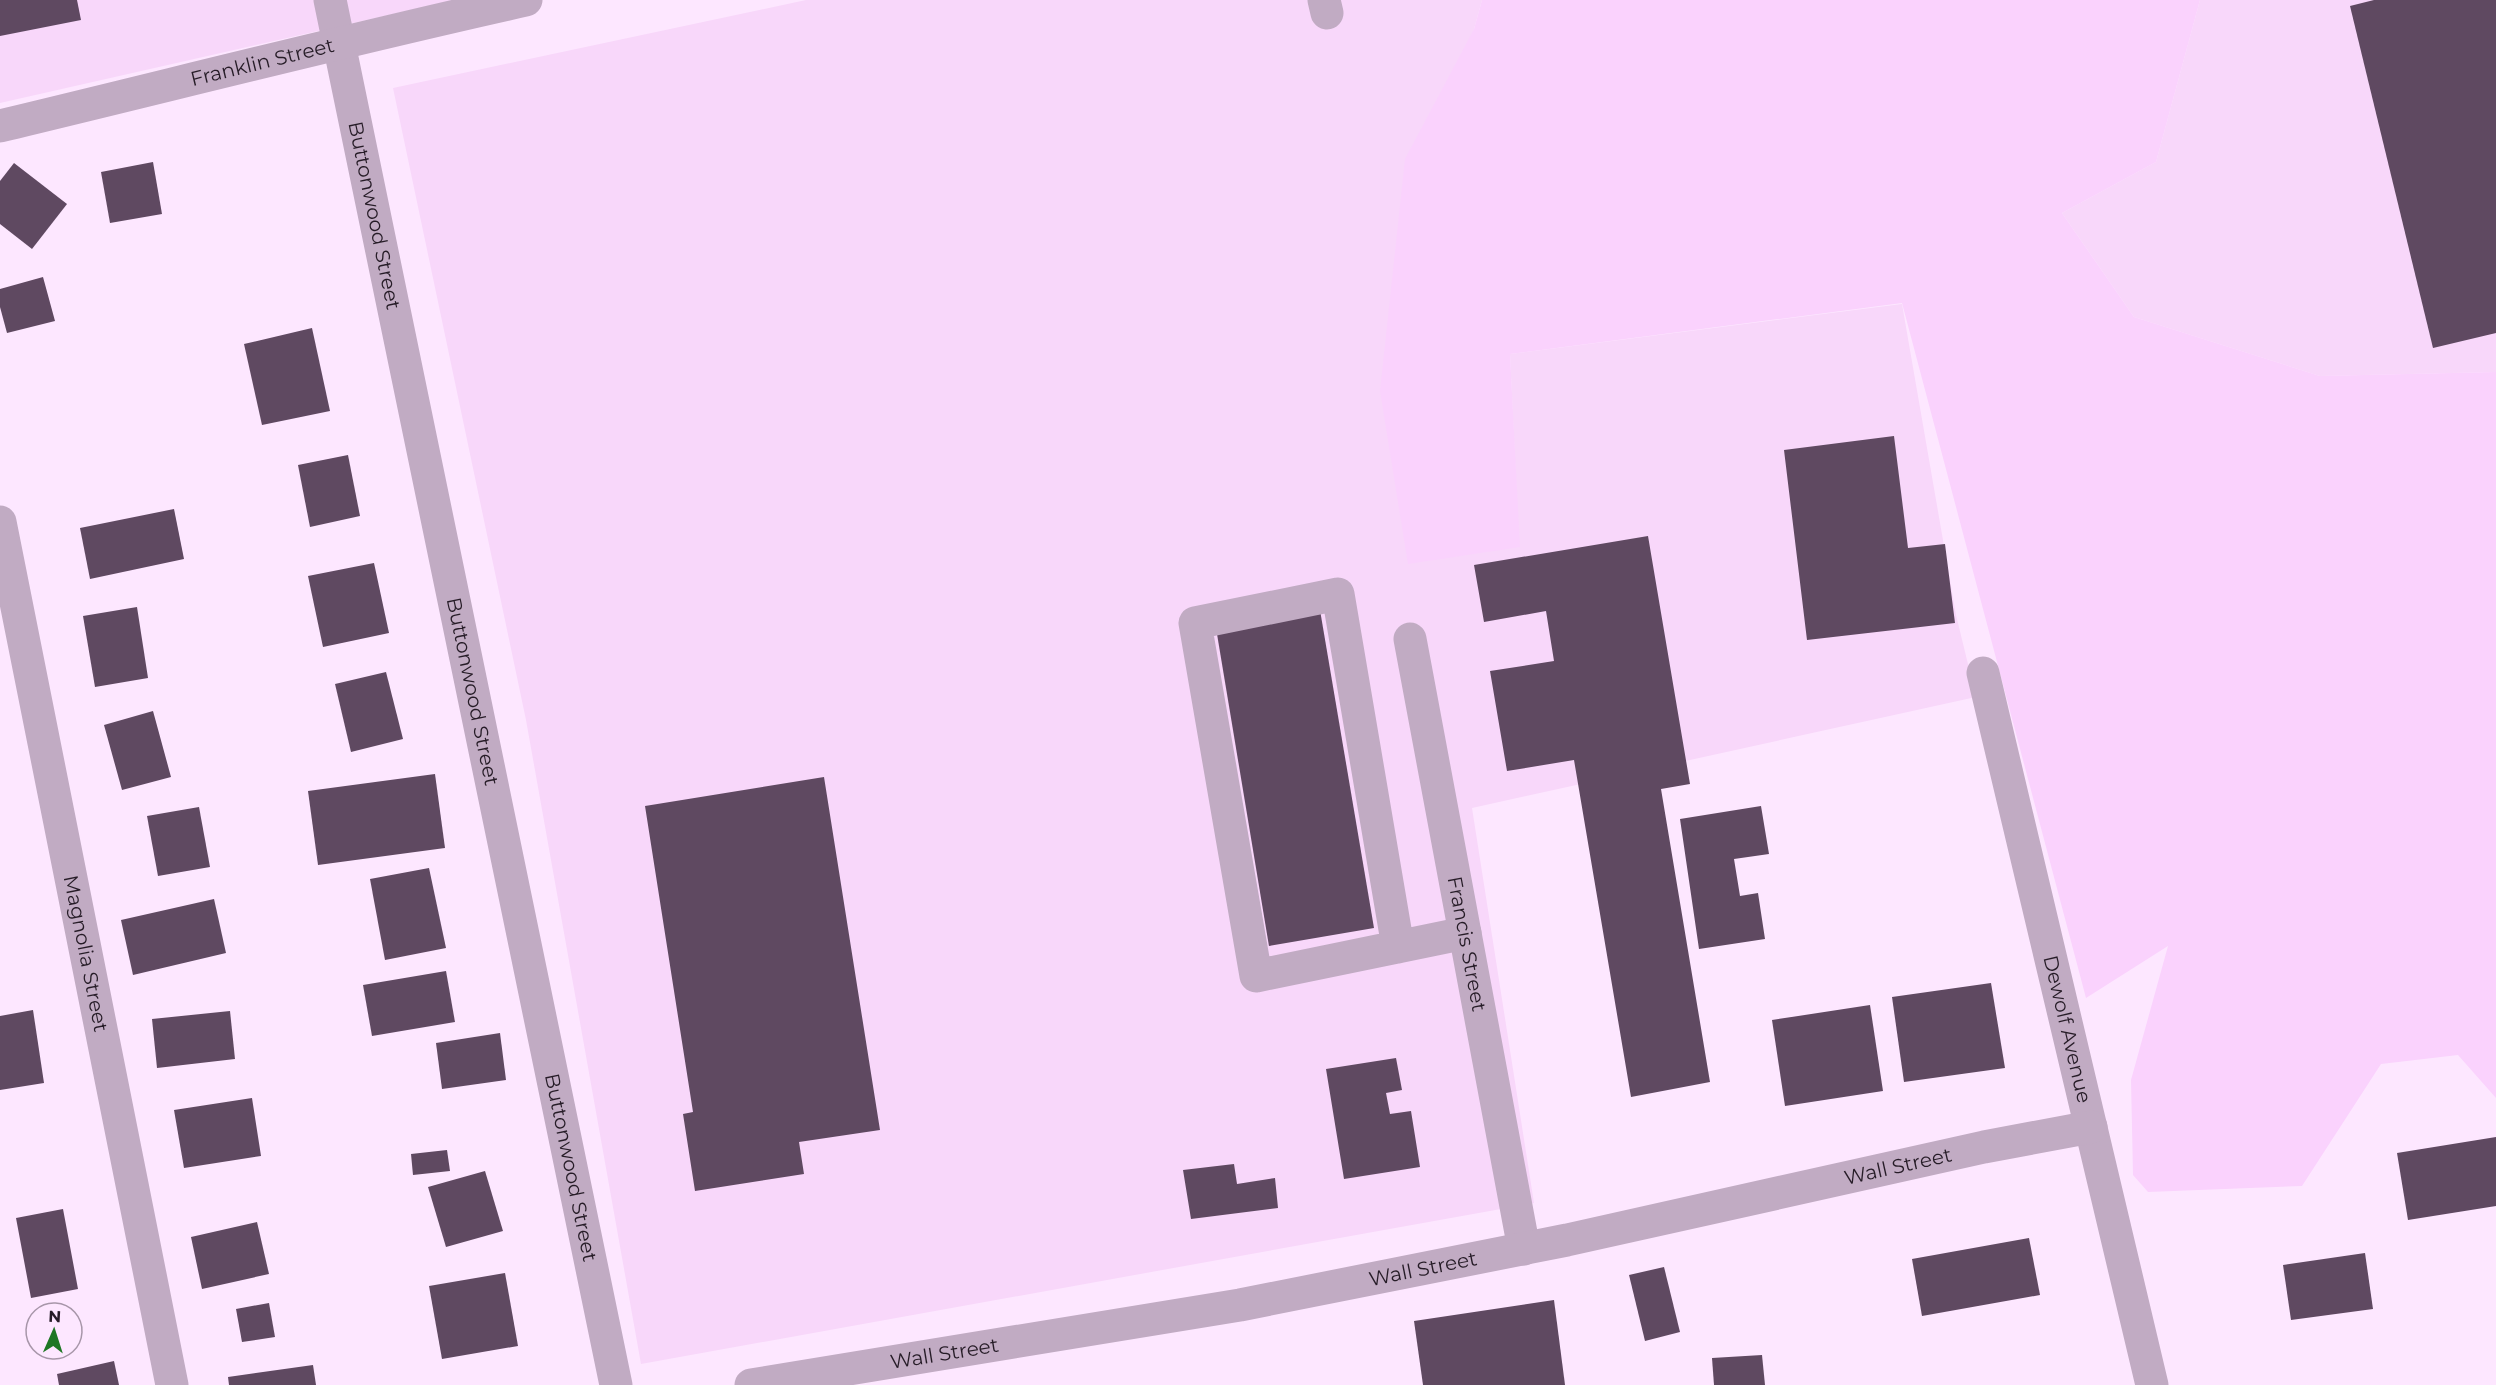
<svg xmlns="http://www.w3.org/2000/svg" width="2496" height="1385" viewBox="0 0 2496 1385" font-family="Montserrat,sans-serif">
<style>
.built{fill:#f8d7fa}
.green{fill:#fad2fd}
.building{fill:#5f4961}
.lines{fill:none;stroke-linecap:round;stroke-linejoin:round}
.minor{stroke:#c1abc3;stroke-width:33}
.labels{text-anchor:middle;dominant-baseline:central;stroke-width:6;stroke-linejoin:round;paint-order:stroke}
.street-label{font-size:20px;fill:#261c27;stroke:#fde7ff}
</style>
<rect width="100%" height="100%" fill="#fde7ff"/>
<!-- built -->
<g class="built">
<polygon points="0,0 455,0 0,103"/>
<polygon points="806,0 1482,0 1474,29 1408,563 1519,546 1510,354 1902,304 1956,615 1976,697 1472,808 1534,1203 641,1364 526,720 393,88"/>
<polygon points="2200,0 2496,0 2496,372 2320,376 2134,317 2062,213 2156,162"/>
</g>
<!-- green -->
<polygon class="green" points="1482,0 2200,0 2156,162 2062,213 2134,317 2320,376 2496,372 2496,1098 2458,1055 2381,1064 2302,1186 2148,1192 2133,1175 2131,1080 2168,946 2086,998 1902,303 1510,354 1520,547 1408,564 1380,391 1405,159 1474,29"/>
<!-- building -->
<g class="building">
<polygon points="0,0 77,0 81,20 0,36"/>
<polygon points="2374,0 2496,0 2496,333 2433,348 2350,6"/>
<polygon points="153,162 162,214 110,223 101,172"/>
<polygon points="14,163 67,204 32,249 0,224 0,181"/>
<polygon points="43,277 55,321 7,333 0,307 0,289"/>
<polygon points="312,328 330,411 262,425 244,344"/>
<polygon points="1894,436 1908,548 1945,544 1955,623 1807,640 1784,450"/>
<polygon points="348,455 360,516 310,527 298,465"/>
<polygon points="174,509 184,559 90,579 80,528"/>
<polygon points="1648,536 1690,784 1661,789 1710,1082 1631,1097 1574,760 1507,771 1490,671 1554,661 1546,611 1484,622 1474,565"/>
<polygon points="374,563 389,633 323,647 308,576"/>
<polygon points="137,607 148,678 95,687 83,616"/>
<polygon points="1320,610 1374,928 1269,946 1216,628"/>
<polygon points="386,672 403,739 351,752 335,684"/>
<polygon points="153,711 171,777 122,790 104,725"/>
<polygon points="435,774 445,848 318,865 308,791"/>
<polygon points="824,777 880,1130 799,1142 804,1174 695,1191 683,1114 693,1112 645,806"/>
<polygon points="1761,806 1769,854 1734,859 1740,896 1758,893 1765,939 1699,949 1680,819"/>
<polygon points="199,807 210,867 158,876 147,816"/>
<polygon points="429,868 446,948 385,960 370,879"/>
<polygon points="214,899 226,953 133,975 121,920"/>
<polygon points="446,971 455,1022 372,1036 363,985"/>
<polygon points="1991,983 2005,1068 1904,1082 1892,997"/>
<polygon points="1870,1005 1883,1091 1785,1106 1772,1020"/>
<polygon points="33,1010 44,1083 0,1090 0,1016"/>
<polygon points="230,1011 235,1059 157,1068 152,1019"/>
<polygon points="500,1033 506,1080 442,1089 436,1043"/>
<polygon points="1396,1058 1402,1090 1386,1093 1390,1114 1411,1111 1420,1167 1344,1179 1326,1069"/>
<polygon points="252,1098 261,1156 184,1168 174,1110"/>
<polygon points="2496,1137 2496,1206 2408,1220 2397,1153"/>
<polygon points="447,1150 450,1171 413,1175 411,1154"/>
<polygon points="1234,1164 1237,1184 1275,1178 1278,1208 1191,1219 1183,1170"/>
<polygon points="485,1171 503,1231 446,1247 428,1187"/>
<polygon points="63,1209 78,1289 31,1298 16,1218"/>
<polygon points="257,1222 269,1274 202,1289 191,1237"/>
<polygon points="2029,1238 2040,1295 1922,1316 1912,1259"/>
<polygon points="2365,1253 2373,1309 2291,1320 2283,1265"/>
<polygon points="1664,1267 1680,1332 1645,1341 1629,1275"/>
<polygon points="505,1273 518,1346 442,1359 429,1286"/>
<polygon points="1554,1300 1565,1385 1423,1385 1414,1321"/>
<polygon points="269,1303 275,1337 242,1342 236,1309"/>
<polygon points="1762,1355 1765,1385 1714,1385 1712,1358"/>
<polygon points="114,1361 119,1385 59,1385 57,1374"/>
<polygon points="313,1365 316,1385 229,1385 228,1377"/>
</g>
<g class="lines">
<!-- minor -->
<g class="minor">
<path id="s1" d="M330 0 616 1385"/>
<polyline points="1324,0 1327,13"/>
<path id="s2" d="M0 126C175 84 350 39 526 0"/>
<path id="s3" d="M0 522 172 1385"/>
<path id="s4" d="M1410 639 1524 1249"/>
<path id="s5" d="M1983 673 2152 1385"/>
<polyline points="1398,947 1338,594 1195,623 1256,976 1465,933"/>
<path id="s6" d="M751 1385 1240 1305 1567 1240 1984 1147 2091 1127"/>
</g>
</g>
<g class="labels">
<!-- street labels -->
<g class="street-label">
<text stroke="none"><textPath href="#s2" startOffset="270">Franklin Street</textPath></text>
<text stroke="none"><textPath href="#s1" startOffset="220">Buttonwood Street</textPath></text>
<text stroke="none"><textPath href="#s1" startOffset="706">Buttonwood Street</textPath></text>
<text stroke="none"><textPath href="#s4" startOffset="310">Francis Street</textPath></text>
<text stroke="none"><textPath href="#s3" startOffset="440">Magnolia Street</textPath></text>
<text stroke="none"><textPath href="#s5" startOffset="366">Dewolf Avenue</textPath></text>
<text stroke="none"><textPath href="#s6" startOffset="1168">Wall Street</textPath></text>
<text stroke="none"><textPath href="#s1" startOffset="1192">Buttonwood Street</textPath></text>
<text stroke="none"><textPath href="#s6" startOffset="682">Wall Street</textPath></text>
<text stroke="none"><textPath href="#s6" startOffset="196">Wall Street</textPath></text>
</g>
</g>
<!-- north arrow -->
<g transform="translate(54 1331) rotate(3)"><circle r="28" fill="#fde7ff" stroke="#a796a9" stroke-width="1.5"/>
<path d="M0-4.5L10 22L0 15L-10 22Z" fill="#1e7724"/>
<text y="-9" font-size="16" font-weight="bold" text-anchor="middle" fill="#261c27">N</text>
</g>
</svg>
